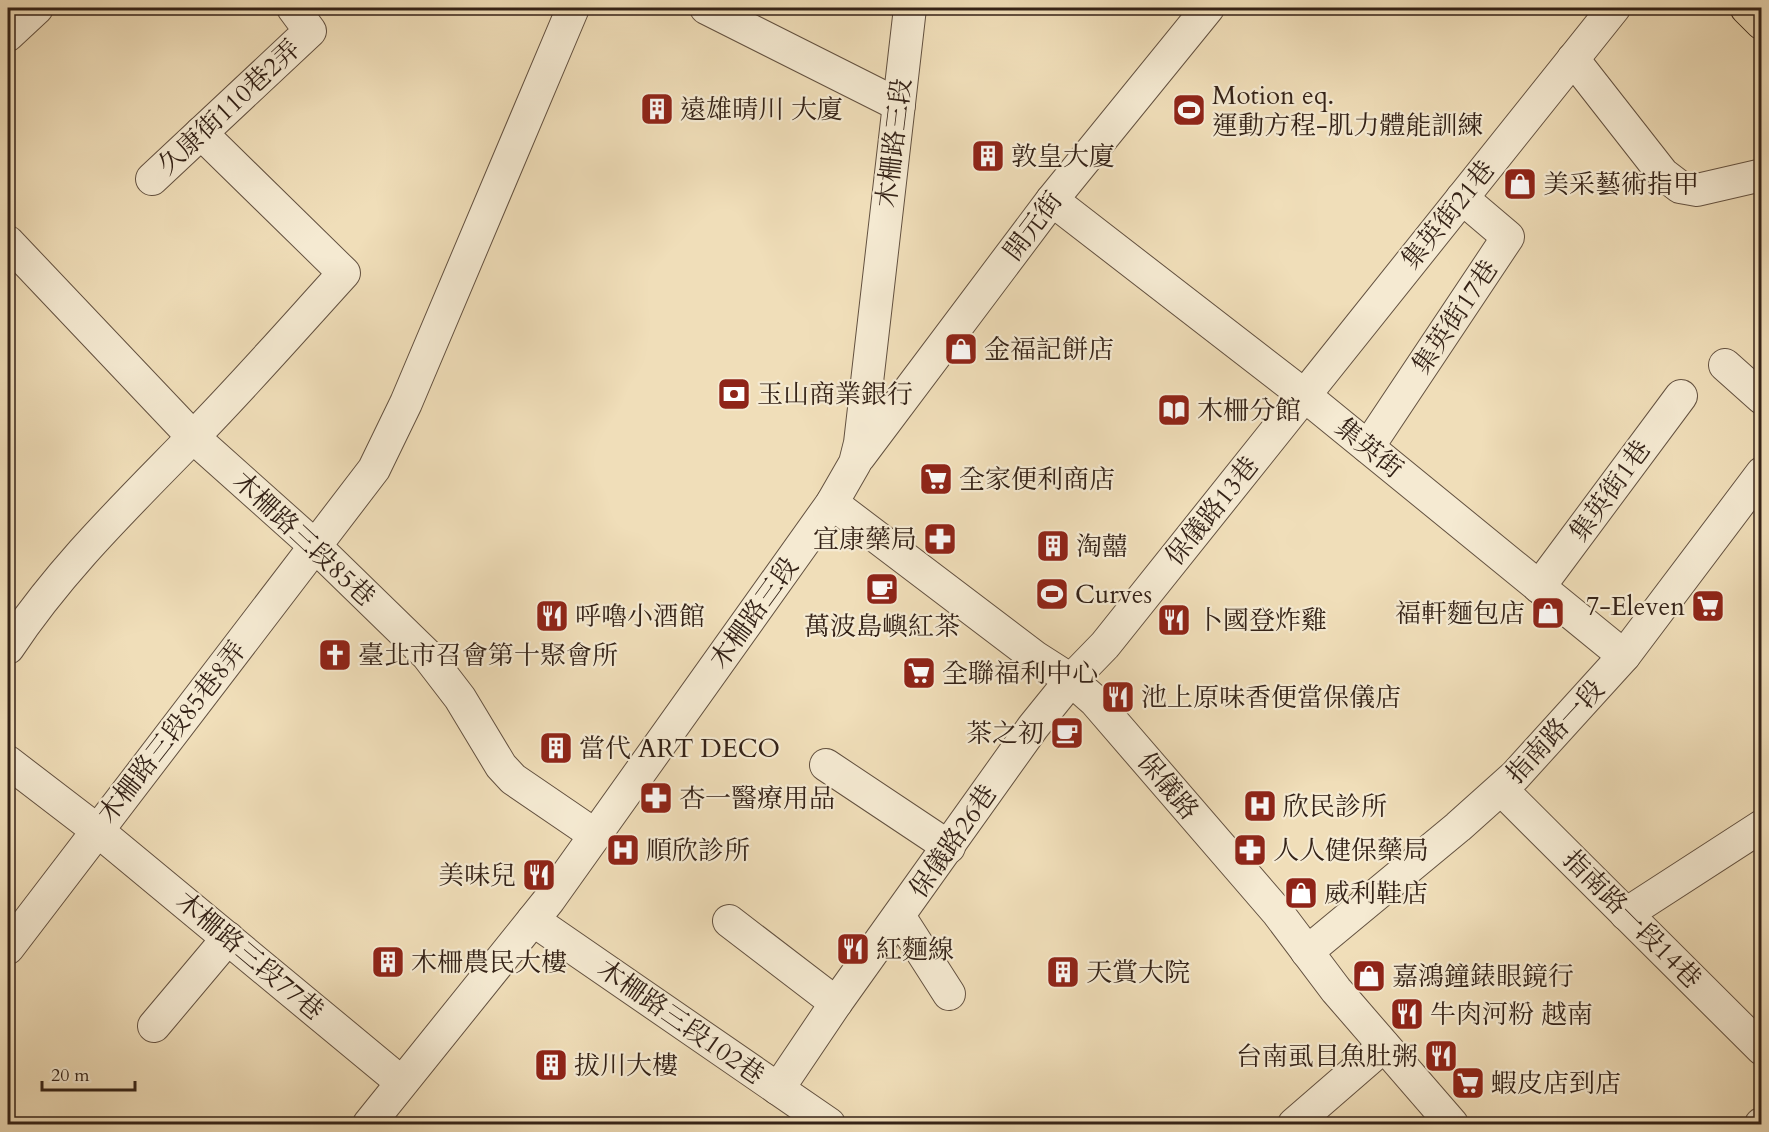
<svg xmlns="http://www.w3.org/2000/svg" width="1769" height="1132" viewBox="0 0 1769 1132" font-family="Cardo,'Noto Serif TC',serif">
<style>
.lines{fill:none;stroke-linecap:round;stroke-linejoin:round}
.minor-casing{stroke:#635140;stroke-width:34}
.major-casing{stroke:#342217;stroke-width:35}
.minor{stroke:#f5ead2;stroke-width:32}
.major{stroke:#f0deb9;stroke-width:33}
.labels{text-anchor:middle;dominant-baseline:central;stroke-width:4.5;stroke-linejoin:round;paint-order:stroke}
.poi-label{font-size:26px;fill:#342217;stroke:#f5ead2;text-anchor:start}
.street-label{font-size:26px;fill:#342217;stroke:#f5ead2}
</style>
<rect width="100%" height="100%" fill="#f0deb9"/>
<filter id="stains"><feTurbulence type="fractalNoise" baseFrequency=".00333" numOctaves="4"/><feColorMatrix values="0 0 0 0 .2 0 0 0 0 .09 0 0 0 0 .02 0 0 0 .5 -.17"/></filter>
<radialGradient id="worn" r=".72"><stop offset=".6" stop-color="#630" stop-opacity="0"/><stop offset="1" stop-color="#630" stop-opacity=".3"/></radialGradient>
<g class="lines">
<defs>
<g id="minor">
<polyline points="706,8 899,105"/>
<polyline points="8,35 37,8"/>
<polyline points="1573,59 1663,174 1680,187 1697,190 1762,175"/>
<polyline points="152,179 310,31 293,8"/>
<polyline points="1052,200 1304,395 1624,656"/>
<polyline points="8,242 193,437 315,546 427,655 460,698 501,766 513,779 595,835"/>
<polyline points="1725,365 1762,398"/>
<polyline points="1368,447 1508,237 1462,198"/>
<polyline points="859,457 1052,200 1208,8"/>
<polyline points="832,503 1035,657 1071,680 1095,701 1278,913 1336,990 1452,1124"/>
<polyline points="1539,587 1681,396"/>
<path d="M8 648C61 568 127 505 193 437 245 384 294 328 344 273L201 133"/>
<polyline points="8,762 98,831 401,1082"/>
<polyline points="826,765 949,847"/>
<polyline points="1502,790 1762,1049"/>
<polyline points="1626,914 1762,826"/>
<polyline points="899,916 949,994"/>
<polyline points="533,920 829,1124"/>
<polyline points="729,921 836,1003"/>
<polyline points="8,948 374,469 406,403 573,8"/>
<polyline points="1307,952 1458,827 1515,776 1624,656 1762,473"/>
<polyline points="154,1026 228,938"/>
<polyline points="778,1089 836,1003 1033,727 1071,680 1105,645 1614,8"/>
<polyline points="369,1124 549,900 832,503 855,463 860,443 910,8"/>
<polyline points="1294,1124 1384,1046"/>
<polyline points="1761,1124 1762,1124"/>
</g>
<polyline id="major" points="1747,8 1762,23"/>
</defs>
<!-- minor casing -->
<use href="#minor" class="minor-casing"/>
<!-- major casing -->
<use href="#major" class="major-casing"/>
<!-- minor -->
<use href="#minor" class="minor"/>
<!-- major -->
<use href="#major" class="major"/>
</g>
<!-- icons -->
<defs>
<symbol id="building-square" viewBox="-11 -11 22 22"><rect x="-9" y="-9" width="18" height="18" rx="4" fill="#8f2418" stroke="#f5ead2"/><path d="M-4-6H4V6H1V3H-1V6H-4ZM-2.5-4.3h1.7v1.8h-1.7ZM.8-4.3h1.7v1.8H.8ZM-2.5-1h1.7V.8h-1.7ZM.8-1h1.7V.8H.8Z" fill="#fff"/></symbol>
<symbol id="stadium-square" viewBox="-11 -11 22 22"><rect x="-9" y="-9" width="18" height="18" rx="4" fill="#8f2418" stroke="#f5ead2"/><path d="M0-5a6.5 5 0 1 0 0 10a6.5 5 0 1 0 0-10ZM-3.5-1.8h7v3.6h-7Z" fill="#fff"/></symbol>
<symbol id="shop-square" viewBox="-11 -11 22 22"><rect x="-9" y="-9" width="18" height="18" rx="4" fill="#8f2418" stroke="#f5ead2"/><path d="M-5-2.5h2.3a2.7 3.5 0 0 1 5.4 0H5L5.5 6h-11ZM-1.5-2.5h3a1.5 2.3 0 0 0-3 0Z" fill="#fff"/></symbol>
<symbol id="bank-square" viewBox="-11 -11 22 22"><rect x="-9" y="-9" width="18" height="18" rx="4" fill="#8f2418" stroke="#f5ead2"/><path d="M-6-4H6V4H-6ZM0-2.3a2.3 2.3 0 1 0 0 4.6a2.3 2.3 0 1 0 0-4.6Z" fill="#fff"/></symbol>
<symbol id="library-square" viewBox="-11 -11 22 22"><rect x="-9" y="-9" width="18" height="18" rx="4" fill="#8f2418" stroke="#f5ead2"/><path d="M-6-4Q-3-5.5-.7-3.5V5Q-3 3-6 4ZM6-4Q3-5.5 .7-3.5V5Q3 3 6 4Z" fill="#fff"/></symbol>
<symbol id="supermarket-square" viewBox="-11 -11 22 22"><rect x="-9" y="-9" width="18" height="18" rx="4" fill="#8f2418" stroke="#f5ead2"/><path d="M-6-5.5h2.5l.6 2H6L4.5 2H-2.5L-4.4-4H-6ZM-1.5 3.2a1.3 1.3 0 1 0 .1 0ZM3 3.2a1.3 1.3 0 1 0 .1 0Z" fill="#fff"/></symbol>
<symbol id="pharmacy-square" viewBox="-11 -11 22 22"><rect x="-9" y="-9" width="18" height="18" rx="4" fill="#8f2418" stroke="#f5ead2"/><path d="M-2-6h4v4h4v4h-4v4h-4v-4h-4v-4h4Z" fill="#fff"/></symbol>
<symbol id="cafe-square" viewBox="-11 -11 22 22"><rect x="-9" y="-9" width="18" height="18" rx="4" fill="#8f2418" stroke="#f5ead2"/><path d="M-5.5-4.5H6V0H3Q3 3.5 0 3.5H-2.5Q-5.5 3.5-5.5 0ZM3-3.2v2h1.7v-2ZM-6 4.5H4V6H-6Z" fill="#fff"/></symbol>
<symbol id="restaurant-square" viewBox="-11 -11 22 22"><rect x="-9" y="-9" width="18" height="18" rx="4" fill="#8f2418" stroke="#f5ead2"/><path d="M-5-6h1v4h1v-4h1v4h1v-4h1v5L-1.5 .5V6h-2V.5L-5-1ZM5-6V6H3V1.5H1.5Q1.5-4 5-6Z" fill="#fff"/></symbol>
<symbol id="church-square" viewBox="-11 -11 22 22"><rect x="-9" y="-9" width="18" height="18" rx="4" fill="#8f2418" stroke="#f5ead2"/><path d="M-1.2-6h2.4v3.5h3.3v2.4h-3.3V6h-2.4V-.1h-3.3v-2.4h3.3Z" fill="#fff"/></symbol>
<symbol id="hospital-square" viewBox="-11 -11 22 22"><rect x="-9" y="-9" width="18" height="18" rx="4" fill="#8f2418" stroke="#f5ead2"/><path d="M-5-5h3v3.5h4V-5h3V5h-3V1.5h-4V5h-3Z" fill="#fff"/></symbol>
</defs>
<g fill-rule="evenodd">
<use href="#building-square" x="638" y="90" width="38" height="38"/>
<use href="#stadium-square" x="1170" y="91" width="38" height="38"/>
<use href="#building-square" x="969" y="137" width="38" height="38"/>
<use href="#shop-square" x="1501" y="165" width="38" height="38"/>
<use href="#shop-square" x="942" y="330" width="38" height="38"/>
<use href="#bank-square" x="715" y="375" width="38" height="38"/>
<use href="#library-square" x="1155" y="391" width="38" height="38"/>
<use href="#supermarket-square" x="917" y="460" width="38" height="38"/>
<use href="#pharmacy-square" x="921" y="520" width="38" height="38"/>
<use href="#building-square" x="1034" y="527" width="38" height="38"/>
<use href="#cafe-square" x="863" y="570" width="38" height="38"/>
<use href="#stadium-square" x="1033" y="575" width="38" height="38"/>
<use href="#supermarket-square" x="1689" y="587" width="38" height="38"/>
<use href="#shop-square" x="1529" y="594" width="38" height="38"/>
<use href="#restaurant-square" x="533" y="597" width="38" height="38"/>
<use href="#restaurant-square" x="1155" y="601" width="38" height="38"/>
<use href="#church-square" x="316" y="636" width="38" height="38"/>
<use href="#supermarket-square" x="900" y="654" width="38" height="38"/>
<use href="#restaurant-square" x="1099" y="678" width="38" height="38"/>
<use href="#cafe-square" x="1048" y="714" width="38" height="38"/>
<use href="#building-square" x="537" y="729" width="38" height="38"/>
<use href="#pharmacy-square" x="637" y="779" width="38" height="38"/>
<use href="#hospital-square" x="1241" y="787" width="38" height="38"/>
<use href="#hospital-square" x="604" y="831" width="38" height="38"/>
<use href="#pharmacy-square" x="1231" y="831" width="38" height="38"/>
<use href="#restaurant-square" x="520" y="856" width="38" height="38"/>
<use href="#shop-square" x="1282" y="874" width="38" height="38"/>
<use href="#restaurant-square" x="834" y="930" width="38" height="38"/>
<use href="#building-square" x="369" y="943" width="38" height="38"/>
<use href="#building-square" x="1044" y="953" width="38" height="38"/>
<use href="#shop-square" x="1350" y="957" width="38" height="38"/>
<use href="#restaurant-square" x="1388" y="995" width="38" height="38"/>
<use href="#restaurant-square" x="1422" y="1037" width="38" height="38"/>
<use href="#building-square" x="532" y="1046" width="38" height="38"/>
<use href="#supermarket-square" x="1449" y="1064" width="38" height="38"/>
</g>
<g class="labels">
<!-- poi labels -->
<g class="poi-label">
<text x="1212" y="95">Motion eq.<tspan x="1212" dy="30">運動方程-肌力體能訓練</tspan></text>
<text x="680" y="109">遠雄晴川 大廈</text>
<text x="1011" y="156">敦皇大廈</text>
<text x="1543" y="184">美采藝術指甲</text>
<text x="984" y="349">金福記餅店</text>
<text x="757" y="394">玉山商業銀行</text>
<text x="1197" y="410">木柵分館</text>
<text x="959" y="479">全家便利商店</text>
<text x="917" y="539" text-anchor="end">宜康藥局</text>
<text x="1076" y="546">淘囍</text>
<text x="1075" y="594">Curves</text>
<text x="1685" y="606" text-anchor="end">7-Eleven</text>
<text x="1525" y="613" text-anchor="end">福軒麵包店</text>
<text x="575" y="616">呼嚕小酒館</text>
<text x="1197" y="620">卜國登炸雞</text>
<text x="882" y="626" text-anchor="middle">萬波島嶼紅茶</text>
<text x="358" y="655">臺北市召會第十聚會所</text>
<text x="942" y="673">全聯福利中心</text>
<text x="1141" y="697">池上原味香便當保儀店</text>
<text x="1044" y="733" text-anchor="end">茶之初</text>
<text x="579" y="748">當代 ART DECO</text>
<text x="679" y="798">杏一醫療用品</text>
<text x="1283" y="806">欣民診所</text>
<text x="646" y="850">順欣診所</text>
<text x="1273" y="850">人人健保藥局</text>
<text x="516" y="875" text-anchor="end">美味兒</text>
<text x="1324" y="893">威利鞋店</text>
<text x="876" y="949">紅麵線</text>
<text x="411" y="962">木柵農民大樓</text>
<text x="1086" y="972">天賞大院</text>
<text x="1392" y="976">嘉鴻鐘錶眼鏡行</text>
<text x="1430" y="1014">牛肉河粉 越南</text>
<text x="1418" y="1056" text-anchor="end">台南虱目魚肚粥</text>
<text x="574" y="1065">拔川大樓</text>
<text x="1491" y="1083">蝦皮店到店</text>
</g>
<!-- street labels -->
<g class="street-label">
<text transform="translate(229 107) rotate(-43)">久康街110巷2弄</text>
<text transform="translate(894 143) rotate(-83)">木柵路三段</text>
<text transform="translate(1448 215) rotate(-51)">集英街21巷</text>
<text transform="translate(1033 226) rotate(-53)">開元街</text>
<text transform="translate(1455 317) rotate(-56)">集英街17巷</text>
<text transform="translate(1369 448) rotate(39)">集英街</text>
<text transform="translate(1610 491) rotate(-54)">集英街1巷</text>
<text transform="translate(1212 511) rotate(-51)">保儀路13巷</text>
<text transform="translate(304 539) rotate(43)">木柵路三段85巷</text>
<text transform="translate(754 613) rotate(-54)">木柵路三段</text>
<text transform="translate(172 732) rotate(-52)">木柵路三段85巷8弄</text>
<text transform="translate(1555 732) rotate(-47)">指南路一段</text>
<text transform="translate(1168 786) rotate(50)">保儀路</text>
<text transform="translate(953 841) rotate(-55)">保儀路26巷</text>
<text transform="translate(1632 919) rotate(45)">指南路一段14巷</text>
<text transform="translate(250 956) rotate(40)">木柵路三段77巷</text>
<text transform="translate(681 1022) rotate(35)">木柵路三段102巷</text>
</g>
</g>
<!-- margin -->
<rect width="1769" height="1132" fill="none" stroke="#f0deb9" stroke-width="30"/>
<rect x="9" y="9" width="1751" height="1114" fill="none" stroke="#342217" stroke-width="3"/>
<rect x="15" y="15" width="1739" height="1102" fill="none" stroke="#342217" stroke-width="1.5"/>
<!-- scale -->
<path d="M42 1081v9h93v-9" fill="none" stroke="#342217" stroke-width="3"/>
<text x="51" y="1081" font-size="18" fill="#342217" stroke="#f5ead2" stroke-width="4.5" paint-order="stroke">20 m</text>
<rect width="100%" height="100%" filter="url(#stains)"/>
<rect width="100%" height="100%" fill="url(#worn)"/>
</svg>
